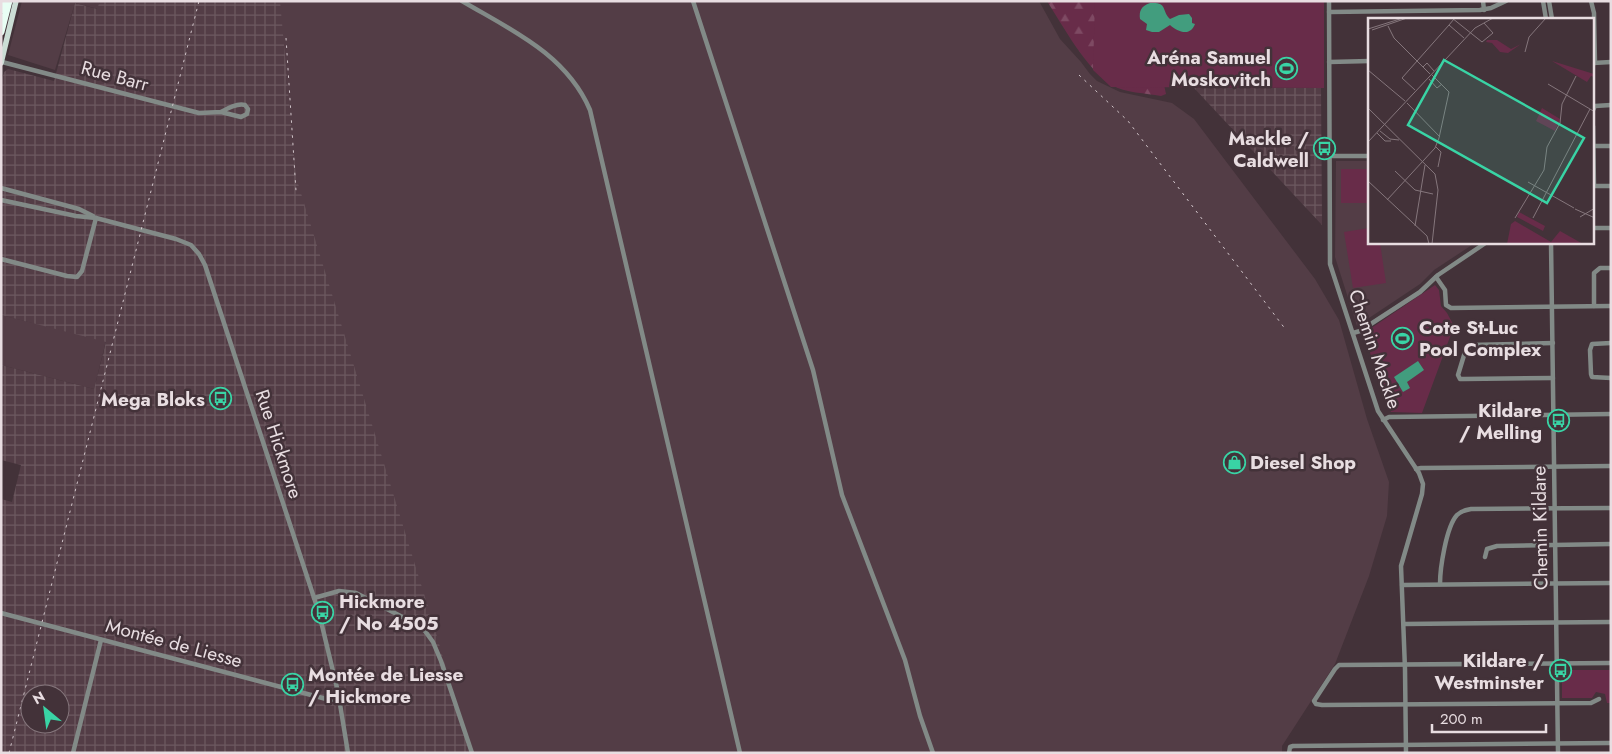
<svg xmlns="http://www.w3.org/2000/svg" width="1612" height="754" viewBox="0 0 1612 754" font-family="Jost,sans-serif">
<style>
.built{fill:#533d46}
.industrial{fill:url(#industrial-grid);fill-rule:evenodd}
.forest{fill:url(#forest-firs)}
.park{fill:#682c49}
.water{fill:#429d7e}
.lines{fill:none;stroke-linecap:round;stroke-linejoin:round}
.minor{stroke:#828a87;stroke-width:4.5}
.major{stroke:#cbddd5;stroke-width:5.5}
.highway{stroke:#e8fef4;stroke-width:7}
.rail{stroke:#d2c6cb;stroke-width:1;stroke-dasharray:2.5 5;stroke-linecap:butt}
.labels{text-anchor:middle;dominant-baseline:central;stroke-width:5;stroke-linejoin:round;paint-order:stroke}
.poi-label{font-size:19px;font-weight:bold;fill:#e8dde1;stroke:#433239;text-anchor:end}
.street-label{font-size:19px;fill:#e8dde1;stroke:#433239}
.inset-road{fill:none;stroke:#85767c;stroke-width:1}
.view{fill:#39d4a5;fill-opacity:0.15;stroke:#39d4a5;stroke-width:2.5}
.inset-edge{fill:none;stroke:#e8dde1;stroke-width:2.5}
</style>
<defs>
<pattern id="industrial-grid" width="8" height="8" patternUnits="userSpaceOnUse" patternTransform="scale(1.25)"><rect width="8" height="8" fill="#533d46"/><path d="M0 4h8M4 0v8" fill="none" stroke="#6c5960"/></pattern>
<pattern id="forest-firs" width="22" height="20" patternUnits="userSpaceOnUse" patternTransform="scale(1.25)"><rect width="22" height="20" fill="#682c49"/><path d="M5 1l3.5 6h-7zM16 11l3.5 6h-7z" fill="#7e4a63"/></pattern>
</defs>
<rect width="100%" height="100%" fill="#433239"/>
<!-- built -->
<g class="built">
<polygon points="22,1 100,1 98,9 75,3 55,70 8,55"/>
<polygon points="277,1 1039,1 1060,39 1081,62 1090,74 1097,81 1120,92 1172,103 1194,119 1315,279 1339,320 1367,419 1389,482 1387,516 1369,576 1335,664 1282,746 1282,753 474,753 390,502 289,181"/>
<polygon points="1336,161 1369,161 1370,242 1475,243 1434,270 1420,284 1357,326 1335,257"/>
<polygon points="1,315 106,341 94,389 1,365"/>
</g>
<!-- industrial -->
<g class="industrial">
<path d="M100 1H280L296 177 436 633 470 753H1V499L12 502 21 465 1 460V365L94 389 106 342 1 315V84L4 72 8 69 54 81 75 3 97 9ZM30 694H60V724H30Z"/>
<polygon points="1194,88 1321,88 1322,225"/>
</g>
<!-- forest -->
<path class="forest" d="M1047 1H1096L1162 76 1166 94 1161 96C1146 93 1125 93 1112 85 1086 69 1063 26 1047 1Z"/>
<!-- park -->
<g class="park">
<polygon points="1095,1 1324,1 1324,88 1111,87 1093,70"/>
<rect x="1341" y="169" width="28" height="34"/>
<polygon points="1369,228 1370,242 1380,243 1386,283 1353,288 1344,232"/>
<polygon points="1435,285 1439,290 1441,306 1447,313 1454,326 1422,413 1391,412 1384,398 1364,333"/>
<polygon points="1562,670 1611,670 1611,703 1607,703 1605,694 1596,692 1592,698 1562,698"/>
</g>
<!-- water -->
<g class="water">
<path d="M1150 3C1168 2 1161 10 1170 19L1179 15 1189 14 1192 18V23L1195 24C1190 37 1178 32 1170 25L1159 32H1152L1146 30 1147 24 1140 19C1139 11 1141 6 1150 3Z"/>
<polygon points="1418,361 1424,370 1407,382 1410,388 1403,392 1394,377"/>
</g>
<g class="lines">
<!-- minor -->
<g class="minor">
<path d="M462 1C511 30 566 54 590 110L740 753"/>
<polyline points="693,1 813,370 842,495 905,660 920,716 933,753"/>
<polyline points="1329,1 1330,264 1378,411 1419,473 1423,484 1422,494 1401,566 1405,669 1406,753"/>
<polyline points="1483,1 1484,10"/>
<polyline points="1543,1 1546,19"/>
<polyline points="1549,1 1552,19"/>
<polyline points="1591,1 1594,13 1595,63"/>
<polyline points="1329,12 1480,10 1491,8 1506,1"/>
<path d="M2 62 199 113 221 112 241 117 247 114 248 109 245 105C237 103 228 108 221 112"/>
<polyline points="1329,62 1370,61"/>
<polyline points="1593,63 1611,62"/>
<polyline points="1593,110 1595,106 1611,105"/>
<polyline points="1593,126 1594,186"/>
<polyline points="1594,146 1611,146"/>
<polyline points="1329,156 1370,156"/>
<polyline points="1593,186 1611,186"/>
<polyline points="1,188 79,209 93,216"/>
<polyline points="1,200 76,216 96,218 176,239 191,245 199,254 205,265 319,613 338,692 348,753"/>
<polyline points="1593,228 1611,228"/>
<polyline points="1551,242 1558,753"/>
<polyline points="1,259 67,276 77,277 82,271 96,218"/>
<polyline points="1436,277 1445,290 1446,305 1451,308 1611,306"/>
<polyline points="1594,306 1594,273 1600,268 1611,268"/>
<polyline points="1353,333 1360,331 1420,292 1438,275 1487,242"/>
<polyline points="1553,343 1471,345 1465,352 1458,375 1460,379 1464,379 1553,378"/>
<polyline points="1611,343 1592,344 1590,350 1591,374 1592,377 1611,378"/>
<polyline points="1383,420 1389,417 1611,414"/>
<polyline points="1416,469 1421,468 1611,466"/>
<polyline points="1485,557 1487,549 1497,546 1611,544"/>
<path d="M1440 584C1440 569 1446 527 1457 515 1461 511 1465 510 1471 509L1611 508"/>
<polyline points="1402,585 1611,583"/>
<polyline points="314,598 339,591 356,593 414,623 425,631 433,642 441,661 472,753"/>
<polyline points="1,613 330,700 339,698"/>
<polyline points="1404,624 1611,622"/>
<polyline points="1599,699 1591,703 1322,705 1316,704 1314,701 1335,669 1339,665 1611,663"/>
<polyline points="73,753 101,640"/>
<polyline points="1289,753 1290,747 1293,746 1611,743"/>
</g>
<!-- major -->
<polyline class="major" points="1,63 16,1"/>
<!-- highway -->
<g class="highway">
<polyline points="1,10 3,1"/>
<polyline points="1,32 9,1"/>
</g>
<!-- rail -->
<g class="rail">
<polyline points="286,38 296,191"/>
<polyline points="1079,75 1128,121 1286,330"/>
<polyline points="9,753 199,1"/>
</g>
</g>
<!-- icons -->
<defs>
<symbol id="stadium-ring" viewBox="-11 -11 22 22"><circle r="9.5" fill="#433239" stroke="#39d4a5" stroke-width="1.5"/><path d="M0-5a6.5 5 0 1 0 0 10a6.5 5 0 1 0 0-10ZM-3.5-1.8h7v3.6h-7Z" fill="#39d4a5"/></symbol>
<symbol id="bus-ring" viewBox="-11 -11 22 22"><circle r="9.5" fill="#433239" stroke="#39d4a5" stroke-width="1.5"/><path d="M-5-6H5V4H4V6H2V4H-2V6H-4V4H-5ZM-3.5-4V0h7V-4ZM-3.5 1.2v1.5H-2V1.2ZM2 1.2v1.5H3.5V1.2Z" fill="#39d4a5"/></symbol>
<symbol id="shop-ring" viewBox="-11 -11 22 22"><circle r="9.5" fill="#433239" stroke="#39d4a5" stroke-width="1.5"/><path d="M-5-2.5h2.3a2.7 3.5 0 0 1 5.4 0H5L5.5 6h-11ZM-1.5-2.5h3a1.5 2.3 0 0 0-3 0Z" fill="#39d4a5"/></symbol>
</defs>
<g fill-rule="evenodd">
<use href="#stadium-ring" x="1274" y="56" width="25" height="25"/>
<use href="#bus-ring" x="1312" y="136" width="25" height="25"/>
<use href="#stadium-ring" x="1390" y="326" width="25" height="25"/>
<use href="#bus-ring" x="208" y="386" width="25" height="25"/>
<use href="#bus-ring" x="1546" y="408" width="25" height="25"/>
<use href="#shop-ring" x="1222" y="450" width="25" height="25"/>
<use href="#bus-ring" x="310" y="600" width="25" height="25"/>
<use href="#bus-ring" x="1548" y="658" width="25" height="25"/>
<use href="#bus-ring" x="280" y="672" width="25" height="25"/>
</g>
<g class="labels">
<!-- poi labels -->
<g class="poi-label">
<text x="1271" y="57">Aréna Samuel<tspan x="1271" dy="22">Moskovitch</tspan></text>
<text x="1309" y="138">Mackle /<tspan x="1309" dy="22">Caldwell</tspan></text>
<text x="1419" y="327" text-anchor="start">Cote St-Luc<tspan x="1419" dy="22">Pool Complex</tspan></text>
<text x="205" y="399">Mega Bloks</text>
<text x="1542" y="410">Kildare<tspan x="1542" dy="22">/ Melling</tspan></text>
<text x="1250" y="462" text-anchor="start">Diesel Shop</text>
<text x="339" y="601" text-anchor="start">Hickmore<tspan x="339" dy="22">/ No 4505</tspan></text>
<text x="1544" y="660">Kildare /<tspan x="1544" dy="22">Westminster</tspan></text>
<text x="308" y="674" text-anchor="start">Montée de Liesse<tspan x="308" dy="22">/ Hickmore</tspan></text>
</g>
<!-- street labels -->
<g class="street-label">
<text transform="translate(115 76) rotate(15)">Rue Barr</text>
<text transform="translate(1375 349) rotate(71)">Chemin Mackle</text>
<text transform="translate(279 444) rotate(72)">Rue Hickmore</text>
<text transform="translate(1540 528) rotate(-91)">Chemin Kildare</text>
<text transform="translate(174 643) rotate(15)">Montée de Liesse</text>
</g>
</g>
<!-- overview -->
<g transform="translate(1368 18)">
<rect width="226" height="226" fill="#433239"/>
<path d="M147 203 183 224 192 213 215 226H139L143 206Z" fill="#682c49"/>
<path d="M119 22H129L143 31 153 26 140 35 132 34 124 25 118 24ZM184 43 226 56V59L223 58 219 64Z" fill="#682c49"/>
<path d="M174 90 192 101 187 113 168 103ZM151 194 177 208 175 213 149 199Z" fill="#682c49"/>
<path class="inset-road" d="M84 0 114 24 125 15 116 5M86 1 81 7 96 20M20 8 26 20 62 56M0 11 35 0M4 12 39 0M157 34 161 19 178 0M55 49 59 45 66 53M0 52 37 83M61 61 69 70 74 66M180 66 227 94M47 72 34 60 81 7M39 85 72 119M0 90 67 156 70 172 64 226M12 113 22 121 31 122M9 115 17 123H23M0 124 107 10 125 0M68 129 73 134 70 149M27 153 47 172 65 176M0 163 59 218 61 226M160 164 206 190M19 182 67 130 71 120 81 74 64 57M207 191 227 200M212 199 227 190M147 200 176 152 179 129 192 105 194 86 208 58M165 200 222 91M47 208 57 147"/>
<path class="view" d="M76 42 216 120 179 185 40 107Z"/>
<rect width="226" height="226" class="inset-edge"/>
</g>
<!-- border -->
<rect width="1612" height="754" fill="none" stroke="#e8dde1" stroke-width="5"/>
<!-- north arrow -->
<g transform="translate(45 709) rotate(331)"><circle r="24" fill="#433239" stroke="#85767c"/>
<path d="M0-4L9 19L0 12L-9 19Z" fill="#39d4a5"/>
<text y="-8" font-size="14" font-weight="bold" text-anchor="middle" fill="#e8dde1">N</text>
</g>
<!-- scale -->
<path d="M1432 724v8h114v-8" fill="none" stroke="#e8dde1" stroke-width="2.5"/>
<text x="1440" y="724" font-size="15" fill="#e8dde1" stroke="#433239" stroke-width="4" paint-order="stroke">200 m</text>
</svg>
